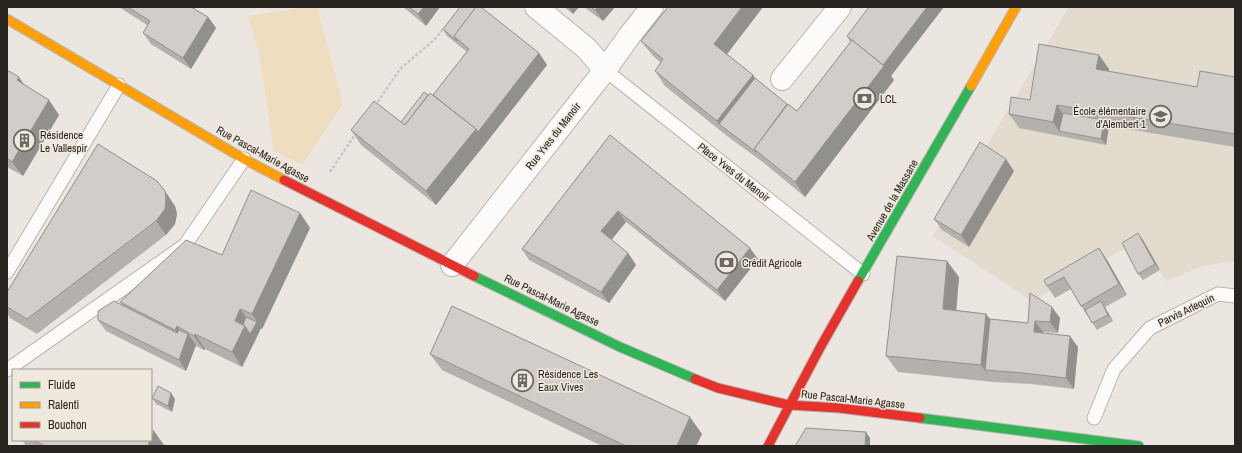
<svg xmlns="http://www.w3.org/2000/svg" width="1242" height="453" viewBox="0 0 1242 453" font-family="'Archivo Narrow',sans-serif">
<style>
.built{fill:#e2dbce}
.green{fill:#eedebf}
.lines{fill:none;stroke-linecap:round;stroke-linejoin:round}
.lane-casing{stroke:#b8b6b1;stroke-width:15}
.street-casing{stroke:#b8b6b1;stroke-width:24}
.fast-casing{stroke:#b8b6b1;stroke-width:11}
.slow-casing{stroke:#b8b6b1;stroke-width:11}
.jam-casing{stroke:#b8b6b1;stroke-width:11}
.path{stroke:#c9c7c6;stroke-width:2.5;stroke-dasharray:3 2;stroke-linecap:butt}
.lane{stroke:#fcfbfa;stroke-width:13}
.street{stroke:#fcfbfa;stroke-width:22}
.fast{stroke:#30b455;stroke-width:9}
.slow{stroke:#ff9f0a;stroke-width:9}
.jam{stroke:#e5322d;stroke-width:9}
.wall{fill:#b4b1ad}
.shaded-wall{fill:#92908d}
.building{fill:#d1cec9;stroke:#92908d}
.labels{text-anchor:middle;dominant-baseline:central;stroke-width:3;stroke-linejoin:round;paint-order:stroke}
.poi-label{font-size:11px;fill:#282521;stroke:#efe8dc;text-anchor:start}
.street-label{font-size:11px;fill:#282521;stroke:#efe8dc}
</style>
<rect width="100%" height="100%" fill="#ebe7e0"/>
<!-- built -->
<polygon class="built" points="1069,7 1235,7 1235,261 1203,266 1166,281 1142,239 1032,301 933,236"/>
<!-- green -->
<polygon class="green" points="308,7 317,7 343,104 302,165 274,151 260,58 248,16"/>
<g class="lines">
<defs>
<g id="lane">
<polyline points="605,70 863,274"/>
<polyline points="7,272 119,85"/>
<polyline points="7,370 185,245 244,159"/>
<polyline points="1094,418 1114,369 1150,328 1218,294 1235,296"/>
</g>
<g id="street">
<polyline points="536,7 586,48 605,70"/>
<polyline points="782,79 840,7"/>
<polyline points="452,265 605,70 630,35 652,7"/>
</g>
<g id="fast">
<polyline points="474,276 620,347 695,379"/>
<polyline points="858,281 971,86"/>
<polyline points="920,418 1139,446"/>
</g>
<g id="slow">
<polyline points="7,19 244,159 284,180"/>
<polyline points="971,86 1016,7"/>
</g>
<g id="jam">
<polyline points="284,180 474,276"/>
<polyline points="695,379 718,388 789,405 839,408 920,418"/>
<polyline points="768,446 821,346 858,281"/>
</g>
</defs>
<!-- lane casing -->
<use href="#lane" class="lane-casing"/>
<!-- street casing -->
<use href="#street" class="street-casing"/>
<!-- fast casing -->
<use href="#fast" class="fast-casing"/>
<!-- slow casing -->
<use href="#slow" class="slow-casing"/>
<!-- jam casing -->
<use href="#jam" class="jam-casing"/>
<!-- path -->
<g class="path">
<polyline points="375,106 400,69 435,39 444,28"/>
<polyline points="330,172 356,133"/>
</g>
<!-- lane -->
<use href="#lane" class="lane"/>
<!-- street -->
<use href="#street" class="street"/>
<!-- fast -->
<use href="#fast" class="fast"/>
<!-- slow -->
<use href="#slow" class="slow"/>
<!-- jam -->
<use href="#jam" class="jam"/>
</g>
<!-- wall -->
<g class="wall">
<polygon points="119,7 191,7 208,17 216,28 191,69 151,44 143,33 147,25"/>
<polygon points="403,7 440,7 426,26"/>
<polygon points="564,7 579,7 573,14"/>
<polygon points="584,7 615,7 603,21"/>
<polygon points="668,7 763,7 727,54 753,75 755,78 787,104 797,111 850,42 847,36 891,76 894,80 805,197 764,163 727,136 665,86 655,71 661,63 652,55 641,41"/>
<polygon points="443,29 539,53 547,65 486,143 436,205 361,145 351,130 401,122 428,95 433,95 467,52 447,36"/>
<polygon points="1109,69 1108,72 1197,87 1235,77 1235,147 1109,126 1106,145 1019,128 1009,114 1030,100"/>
<polygon points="7,70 59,115 23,176 7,167"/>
<polygon points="610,135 758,259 725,301 626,222 611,240 628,253 636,265 609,303 529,260 522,249"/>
<polygon points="1014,171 969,247 942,230 934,219"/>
<polygon points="175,206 177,214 175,224 166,235 37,334 10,318 7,313 7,292"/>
<polygon points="300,213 310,228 262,329 261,328 242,367 205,349 204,350 196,346 186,371 106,331 98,320 122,305 120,302 222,255"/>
<polygon points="1143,240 1160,270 1143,280 1138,274"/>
<polygon points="1099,248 1107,260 1127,295 1105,307 1113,321 1097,330 1081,306 1071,289 1055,298 1047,286"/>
<polygon points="959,277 956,310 986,314 990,319 1028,323 1030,293 1060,318 1058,333 1043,332 1043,333 1078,347 1074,389 1031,384 993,382 898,372 886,356"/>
<polygon points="430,354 702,434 696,446 602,446 442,370"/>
<polygon points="152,398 175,399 172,412 156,404"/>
<polygon points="22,440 151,440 164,445 164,446 26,446"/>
</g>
<!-- shaded-wall -->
<g class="shaded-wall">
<polygon points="424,7 440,7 426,26 418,14"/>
<polygon points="568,7 579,7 573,14"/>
<polygon points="598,7 615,7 603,21 595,10"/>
<polygon points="742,7 763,7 724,58 714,44"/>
<polygon points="927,7 944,7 891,76 894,80 805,197 795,182"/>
<polygon points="208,17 216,28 191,69 183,58"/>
<polygon points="539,53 547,65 486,143 436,205 426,191 476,129"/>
<polygon points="1099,55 1109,69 1106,84 1096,69"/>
<polygon points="753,75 763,89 719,124 717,121"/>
<polygon points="19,77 29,92 17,80"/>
<polygon points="49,100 59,115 23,176 12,162"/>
<polygon points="1057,105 1067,120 1059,131 1053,122"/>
<polygon points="1104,120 1109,126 1106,145 1101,139"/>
<polygon points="1006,159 1014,171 969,247 961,235"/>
<polygon points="165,191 175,206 177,214 175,224 166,235 156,221"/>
<polygon points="618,211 626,222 609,243 601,231"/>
<polygon points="300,213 310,228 262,329 252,314"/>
<polygon points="1138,233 1143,240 1160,270 1155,264"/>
<polygon points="750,248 758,259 725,301 717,290"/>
<polygon points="1099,248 1107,260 1127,295 1119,284"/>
<polygon points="628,253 636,265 609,303 601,292"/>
<polygon points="947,261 959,277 955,326 943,309"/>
<polygon points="1101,301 1105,308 1113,321 1108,315"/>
<polygon points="1052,307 1060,318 1058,333 1050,322"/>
<polygon points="240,309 251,323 247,330 255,341 242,367 232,352 235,321"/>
<polygon points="986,314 998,330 985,370 993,382 981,365"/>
<polygon points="1035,321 1043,332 1042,343 1034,332"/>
<polygon points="257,322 261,328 255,341 250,334"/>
<polygon points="177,326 186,340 188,334 196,345 186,371 179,360 184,344 175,330"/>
<polygon points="195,334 205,349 204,350 194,336"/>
<polygon points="1070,336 1078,347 1074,389 1066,378"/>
<polygon points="171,393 175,399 172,412 168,406"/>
<polygon points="690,417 702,434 696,446 677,446"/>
<polygon points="154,431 164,445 164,446 148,446 150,440 151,440"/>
<polygon points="866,432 870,438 870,446 865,446"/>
</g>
<!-- building -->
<g class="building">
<polygon points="128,7 191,7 208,17 183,58 143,33 150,21"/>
<polygon points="409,7 424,7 418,14"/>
<polygon points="460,7 476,7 454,36 457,41 443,29"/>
<polygon points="476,7 481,7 539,53 478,132 476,129 433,95 469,49 454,36"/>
<polygon points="591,7 598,7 595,10"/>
<polygon points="668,7 742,7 714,44 753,75 717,121 655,71 663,59 641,41"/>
<polygon points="869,7 927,7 883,65 847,36"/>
<polygon points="852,40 884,66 795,182 754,149 788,104 797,111"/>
<polygon points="1039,44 1099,55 1096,69 1197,87 1200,71 1235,77 1235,134 1057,105 1053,122 1009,114 1011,97 1030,100"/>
<polygon points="7,70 19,77 17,80 49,100 12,162 7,158"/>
<polygon points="755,78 787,104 754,149 756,152 719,124"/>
<polygon points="424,92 428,95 405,125 401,122"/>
<polygon points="430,93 476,129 426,191 351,130 374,101 405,125"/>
<polygon points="1063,113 1104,120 1101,139 1059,131"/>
<polygon points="610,135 750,248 717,290 618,211 601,231 628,253 601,292 522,249"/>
<polygon points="980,142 1006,159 961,235 934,219"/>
<polygon points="98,144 157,181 165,191 166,199 165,209 156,221 27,319 7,307 7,292"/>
<polygon points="251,190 300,213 252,314 240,309 235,321 245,326 232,352 195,334 194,336 177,326 175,330 120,302 186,240 222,255"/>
<polygon points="1138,233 1155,264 1138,274 1122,243"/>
<polygon points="1099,248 1119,284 1081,306 1064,277 1047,286 1044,280"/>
<polygon points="897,256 947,261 943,309 986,314 981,365 886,356"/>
<polygon points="1030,293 1052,307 1050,322 1035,321 1034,332 1070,336 1066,378 1023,373 985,370 990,319 1028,323"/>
<polygon points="114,301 177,333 179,330 188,334 179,360 98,320 98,311"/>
<polygon points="1101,301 1108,315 1092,323 1085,310"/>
<polygon points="452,306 690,417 677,446 626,446 430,354"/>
<polygon points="246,317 257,322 250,334 245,326 243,325"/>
<polygon points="158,386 171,393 168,406 152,398"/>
<polygon points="806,428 866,432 865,446 795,446"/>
<polygon points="151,430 154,431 151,438"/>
<polygon points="33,440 150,440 148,446 45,446"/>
</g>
<!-- icons -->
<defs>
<symbol id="bank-ring" viewBox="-11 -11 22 22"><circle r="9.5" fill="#efe8dc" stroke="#6c6964" stroke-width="1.5"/><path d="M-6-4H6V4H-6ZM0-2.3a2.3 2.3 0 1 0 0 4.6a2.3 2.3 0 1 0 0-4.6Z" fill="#6c6964"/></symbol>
<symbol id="school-ring" viewBox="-11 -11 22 22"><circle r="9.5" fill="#efe8dc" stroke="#6c6964" stroke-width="1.5"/><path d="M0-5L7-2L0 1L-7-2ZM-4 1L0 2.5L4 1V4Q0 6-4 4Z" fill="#6c6964"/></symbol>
<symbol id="building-ring" viewBox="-11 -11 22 22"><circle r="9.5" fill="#efe8dc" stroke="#6c6964" stroke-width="1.5"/><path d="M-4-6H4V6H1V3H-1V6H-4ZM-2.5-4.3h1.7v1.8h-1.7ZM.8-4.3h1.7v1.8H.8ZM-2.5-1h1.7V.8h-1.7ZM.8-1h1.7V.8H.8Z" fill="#6c6964"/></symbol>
</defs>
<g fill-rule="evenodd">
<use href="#bank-ring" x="852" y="86" width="25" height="25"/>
<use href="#school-ring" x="1148" y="104" width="25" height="25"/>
<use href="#building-ring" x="12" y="128" width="25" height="25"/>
<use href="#bank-ring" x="714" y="250" width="25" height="25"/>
<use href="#building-ring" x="510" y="368" width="25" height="25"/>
</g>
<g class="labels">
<!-- poi labels -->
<g class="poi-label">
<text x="880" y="99">LCL</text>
<text x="1146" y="111" text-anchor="end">École élémentaire<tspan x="1146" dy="13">d'Alembert 1</tspan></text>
<text x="40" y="135">Résidence<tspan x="40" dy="13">Le Vallespir</tspan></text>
<text x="742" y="263">Crédit Agricole</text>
<text x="538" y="374">Résidence Les<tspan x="538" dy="13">Eaux Vives</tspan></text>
</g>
<!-- street labels -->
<g class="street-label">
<text transform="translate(553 136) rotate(-52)">Rue Yves du Manoir</text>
<text transform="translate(263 154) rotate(29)">Rue Pascal-Marie Agasse</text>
<text transform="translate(734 172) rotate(38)">Place Yves du Manoir</text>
<text transform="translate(892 200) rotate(-60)">Avenue de la Massane</text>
<text transform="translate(552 300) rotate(26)">Rue Pascal-Marie Agasse</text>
<text transform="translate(1186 310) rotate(-26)">Parvis Arlequin</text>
<text transform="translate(853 399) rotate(6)">Rue Pascal-Marie Agasse</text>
</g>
</g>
<!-- border -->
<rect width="1242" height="453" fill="none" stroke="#282521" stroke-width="16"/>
<!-- legend -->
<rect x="12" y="369" width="140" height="72" fill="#efe8dc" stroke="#9f9a91"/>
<rect x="20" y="382" width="20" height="6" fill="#30b455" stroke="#9f9a91"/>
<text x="48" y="389" font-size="12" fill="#282521">Fluide</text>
<rect x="20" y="402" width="20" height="6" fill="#ff9f0a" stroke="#9f9a91"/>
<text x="48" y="409" font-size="12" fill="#282521">Ralenti</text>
<rect x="20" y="422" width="20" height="6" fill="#e5322d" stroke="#9f9a91"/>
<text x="48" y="429" font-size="12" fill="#282521">Bouchon</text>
</svg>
